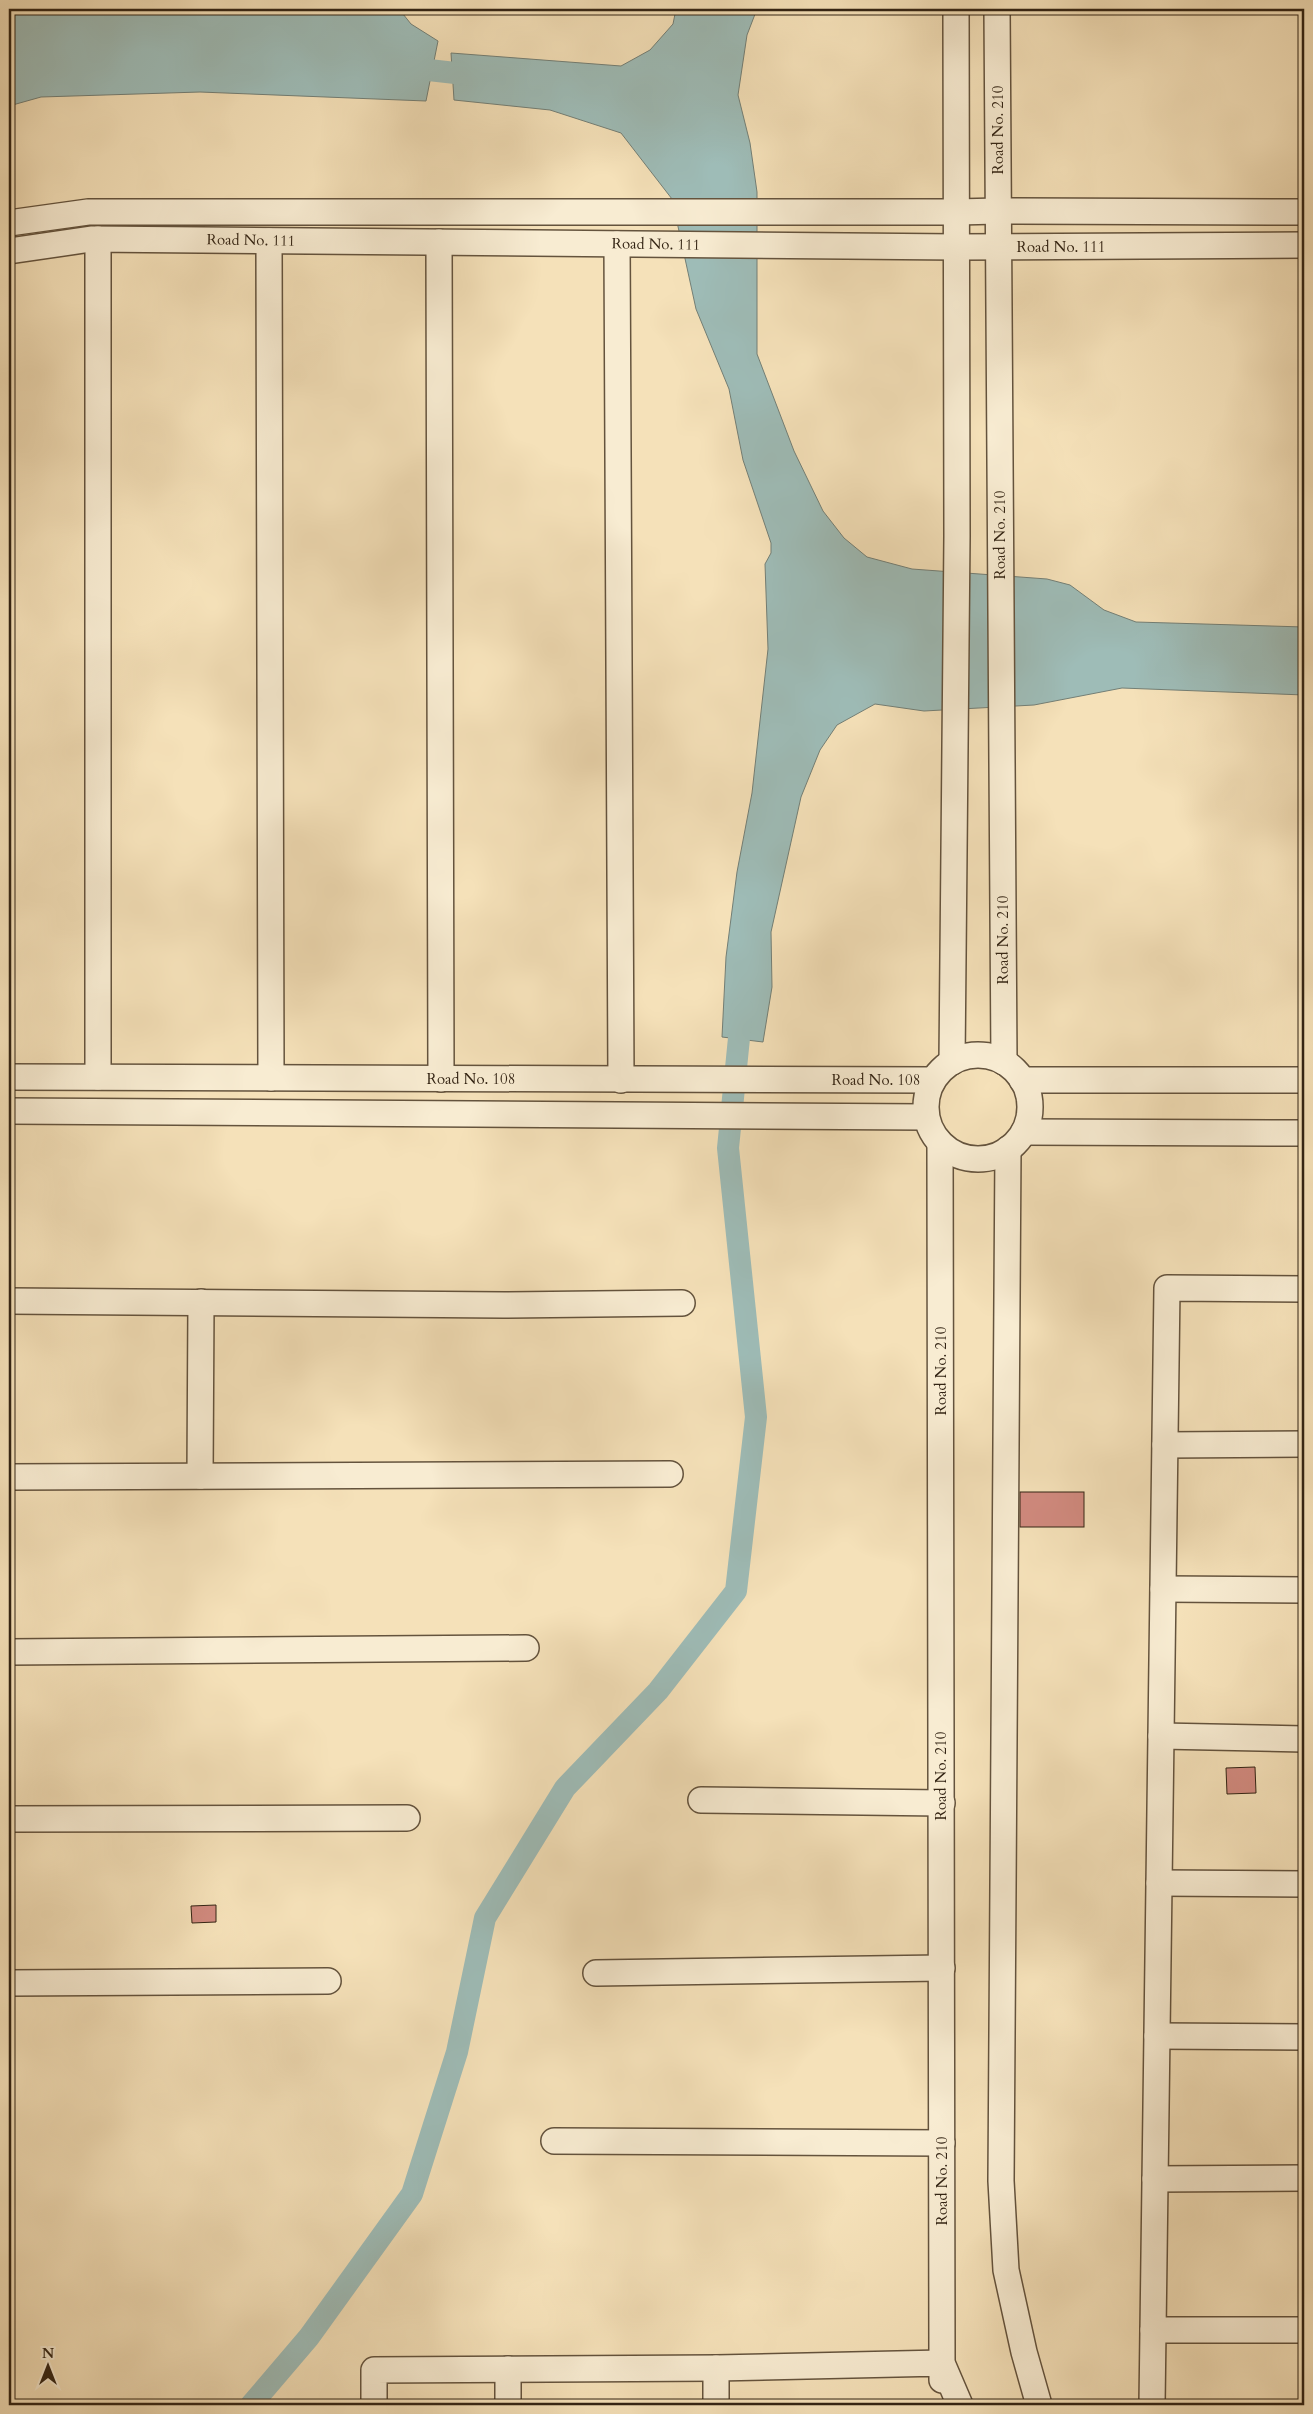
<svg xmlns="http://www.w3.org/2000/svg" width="1313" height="2414" viewBox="0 0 1313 2414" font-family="Cardo,serif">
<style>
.water{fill:#9ebcb7;stroke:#737f76}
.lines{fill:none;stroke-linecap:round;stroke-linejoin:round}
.canal{stroke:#9ebcb7;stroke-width:22}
.building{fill:#d18a7f;stroke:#332414}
.minor-casing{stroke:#64533d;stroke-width:28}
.minor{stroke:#f8ecd2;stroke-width:25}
.labels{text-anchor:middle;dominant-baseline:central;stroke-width:4.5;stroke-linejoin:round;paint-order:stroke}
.street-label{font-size:15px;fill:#332414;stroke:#f8ecd2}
</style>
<rect width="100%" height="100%" fill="#f5e1b9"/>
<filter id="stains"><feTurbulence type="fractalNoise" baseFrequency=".004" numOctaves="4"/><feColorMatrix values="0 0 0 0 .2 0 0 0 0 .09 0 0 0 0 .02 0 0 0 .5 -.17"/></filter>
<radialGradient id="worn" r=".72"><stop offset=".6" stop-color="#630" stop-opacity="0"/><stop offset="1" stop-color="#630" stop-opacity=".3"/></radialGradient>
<!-- water -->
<g class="water">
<polygon points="9,9 399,9 411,24 438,41 426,101 200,92 41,97 9,106"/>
<polygon points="676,9 757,9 747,35 738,95 750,143 757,192 757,354 794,451 823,511 844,538 867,557 912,569 1047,579 1070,585 1104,610 1136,622 1304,627 1304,695 1122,688 1034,705 924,711 875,704 837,725 820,750 801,797 771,932 772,987 763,1042 722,1037 726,957 737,872 752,793 768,649 765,564 771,553 771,543 743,460 729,389 696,309 672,199 621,133 550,110 454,100 451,53 621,66 650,50 673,24"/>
</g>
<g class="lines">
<!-- canal -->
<g class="canal">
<polyline points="402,67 482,76"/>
<polyline points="251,2405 309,2337 412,2194 457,2052 485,1918 565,1788 658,1691 736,1591 756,1417 728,1148 742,1008"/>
</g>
</g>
<!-- building -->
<g class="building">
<rect x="1020" y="1492" width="64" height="35"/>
<polygon points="1255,1767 1256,1793 1227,1794 1226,1768"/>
<polygon points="216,1905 216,1922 192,1923 191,1906"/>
</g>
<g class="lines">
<defs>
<g id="minor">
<polyline points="997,9 1004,1062"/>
<polyline points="9,223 88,212 957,212 998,211 1304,212"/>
<polyline points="269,241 271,1078"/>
<polyline points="439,242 441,1079"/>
<polyline points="617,244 621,1080"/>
<polyline points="9,251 91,239 957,247 1304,245"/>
<circle cx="978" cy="1107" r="52"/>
<polyline points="952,1062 957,536 956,9"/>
<polyline points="9,1077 933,1080"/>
<polyline points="98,1077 98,239"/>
<polyline points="1022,1080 1304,1080"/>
<polyline points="9,1111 926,1117"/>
<polyline points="1024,1132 1304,1133"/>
<polyline points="940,1143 942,2363 960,2405"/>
<polyline points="1008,1149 1001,2181 1006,2270 1024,2352 1039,2405"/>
<polyline points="9,1301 504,1305 682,1303"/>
<polyline points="1165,1445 1304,1444"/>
<polyline points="200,1476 201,1302"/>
<polyline points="9,1477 670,1474"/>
<polyline points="1163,1589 1304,1590"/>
<polyline points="9,1652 526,1648"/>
<polyline points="1161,1736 1304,1739"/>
<polyline points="701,1800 942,1803"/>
<polyline points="9,1819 407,1818"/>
<polyline points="1159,1883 1304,1884"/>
<polyline points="596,1973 942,1968"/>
<polyline points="9,1983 328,1981"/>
<polyline points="1157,2036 1304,2037"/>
<polyline points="554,2141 942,2143"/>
<polyline points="1155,2179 1304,2178"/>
<polyline points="1153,2330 1304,2330"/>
<polyline points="508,2369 508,2405"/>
<polyline points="374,2405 374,2370 716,2368 942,2363 942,2380"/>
<polyline points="716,2405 716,2368"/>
<polyline points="1152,2405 1167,1288 1304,1289"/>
</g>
</defs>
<!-- minor casing -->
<use href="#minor" class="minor-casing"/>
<!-- minor -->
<use href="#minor" class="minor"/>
</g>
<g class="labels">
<!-- street labels -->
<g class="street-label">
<text transform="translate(998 130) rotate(-90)">Road No. 210</text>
<text transform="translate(251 240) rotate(1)">Road No. 111</text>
<text transform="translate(656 244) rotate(1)">Road No. 111</text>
<text x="1061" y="247">Road No. 111</text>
<text transform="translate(1000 535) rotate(-90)">Road No. 210</text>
<text transform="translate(1003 940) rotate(-90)">Road No. 210</text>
<text x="471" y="1079">Road No. 108</text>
<text x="876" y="1080">Road No. 108</text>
<text transform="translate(941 1371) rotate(-90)">Road No. 210</text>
<text transform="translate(941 1776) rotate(-90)">Road No. 210</text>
<text transform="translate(942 2181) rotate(-90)">Road No. 210</text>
</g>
</g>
<!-- margin -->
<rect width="1313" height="2414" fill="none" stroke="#f5e1b9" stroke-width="30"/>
<rect x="10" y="10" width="1293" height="2394" fill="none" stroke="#332414" stroke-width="2.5"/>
<rect x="15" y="15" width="1283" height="2384" fill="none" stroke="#332414"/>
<!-- north arrow -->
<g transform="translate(48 2366)" stroke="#f8ecd2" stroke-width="4" paint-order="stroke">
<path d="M0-4L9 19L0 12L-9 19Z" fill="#332414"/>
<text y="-8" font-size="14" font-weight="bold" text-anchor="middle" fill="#332414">N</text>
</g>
<rect width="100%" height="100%" filter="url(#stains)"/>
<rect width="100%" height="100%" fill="url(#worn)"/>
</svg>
